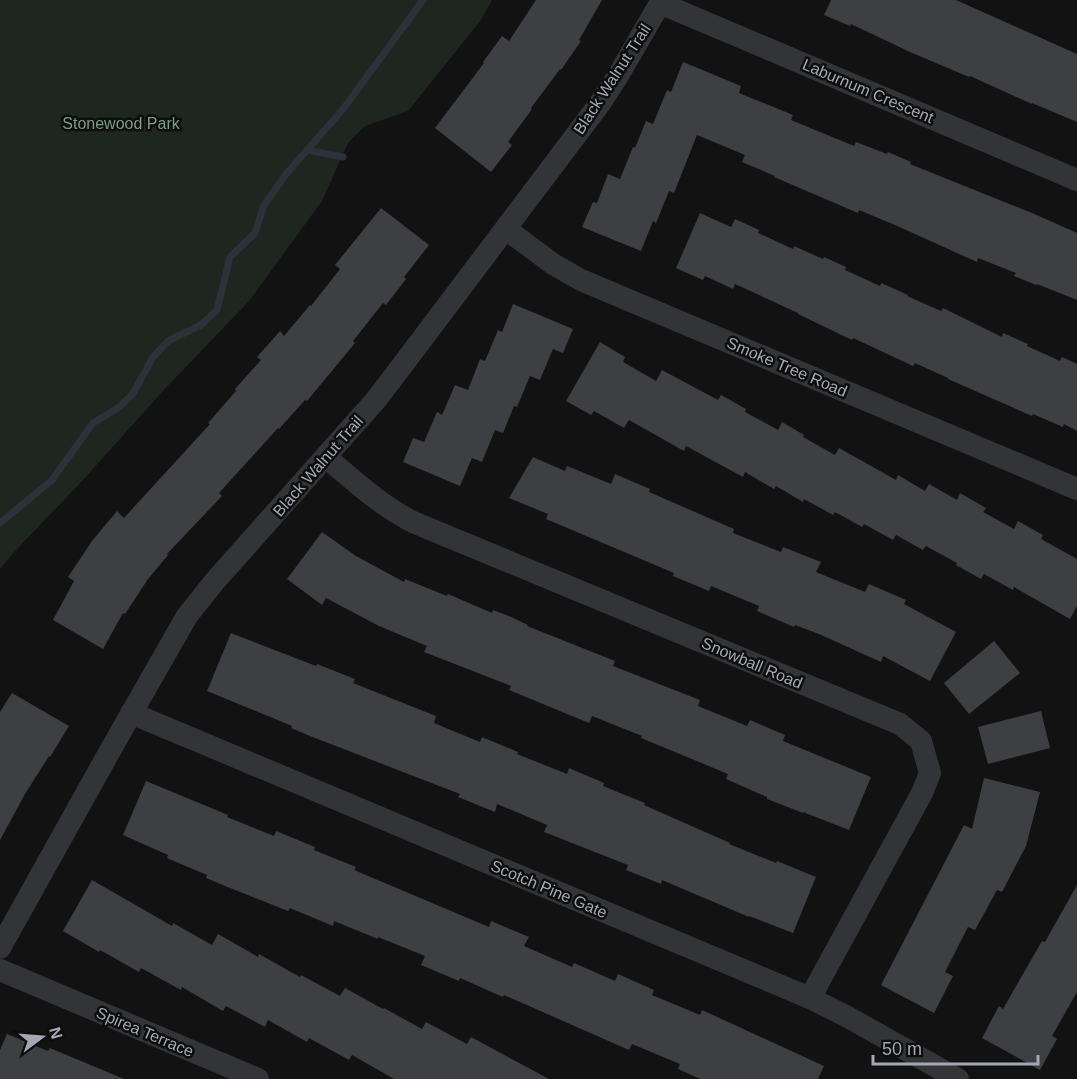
<svg xmlns="http://www.w3.org/2000/svg" width="1077" height="1079" viewBox="0 0 1077 1079" font-family="Helvetica,sans-serif">
<style>
.green{fill:#1e2620}
.lines{fill:none;stroke-linecap:round;stroke-linejoin:round}
.stream{stroke:#2b3239;stroke-width:7}
.building{fill:#3e3f43}
.minor{stroke:#333438;stroke-width:22}
.labels{text-anchor:middle;dominant-baseline:central;stroke-width:5;stroke-linejoin:round;paint-order:stroke}
.street-label{font-size:16px;fill:#a4a8b4;stroke:#0d0d0e}
.park-label{font-size:16px;fill:#7b9e80;stroke:#0d0d0e}
</style>
<rect width="100%" height="100%" fill="#121213"/>
<!-- green -->
<polygon class="green" points="0,0 492,0 481,20 408,111 365,126 348,143 322,201 249,301 161,393 84,479 17,549 0,569"/>
<g class="lines">
<!-- stream -->
<g class="stream">
<polyline points="307,150 343,157"/>
<polyline points="0,523 52,480 93,423 118,408 132,395 153,357 168,341 201,325 217,310 230,257 255,233 264,205 287,173 344,108 423,0"/>
</g>
</g>
<!-- building -->
<g class="building">
<polygon points="536,0 602,0 579,40 581,41 561,70 560,69 531,108 532,109 508,142 512,145 491,172 435,128 484,63 483,62 502,36 509,41"/>
<polygon points="831,0 956,0 1077,54 1077,122 1032,103 1032,104 970,76 969,77 910,52 851,24 850,26 824,15"/>
<polygon points="683,62 741,86 739,93 793,115 791,120 854,146 856,142 887,154 888,152 911,162 910,164 1032,213 1077,233 1077,300 1037,284 1036,285 1014,276 1016,273 978,258 977,262 895,225 859,210 858,213 774,177 775,176 742,162 745,155 697,135 674,193 669,191 656,223 653,221 641,251 582,227 593,202 597,203 608,174 620,179 633,147 635,148 646,121 653,124 667,90 671,92"/>
<polygon points="381,208 429,245 404,277 406,279 386,305 383,303 353,341 355,343 307,401 305,400 279,429 278,428 219,493 222,496 167,554 168,555 148,579 125,614 123,613 103,649 53,620 74,581 68,577 92,541 117,511 124,518 210,424 208,423 236,391 235,389 261,360 257,357 280,331 284,336 310,305 311,306 340,269 335,265"/>
<polygon points="700,213 731,227 735,219 759,230 758,233 793,249 794,246 823,259 824,257 846,267 845,270 880,286 881,283 908,295 907,296 941,311 943,308 1002,337 1003,333 1028,344 1027,346 1060,361 1062,357 1077,364 1077,431 1064,424 1063,427 1033,414 1032,416 948,379 948,378 915,363 913,366 853,338 852,340 798,314 798,313 735,284 733,289 705,276 703,280 676,268"/>
<polygon points="513,304 573,329 563,353 553,349 540,380 530,376 517,407 514,406 503,433 495,430 482,462 472,458 460,486 403,462 413,438 424,442 437,412 442,415 455,385 468,390 480,359 485,361 498,330 502,332"/>
<polygon points="600,342 625,357 623,362 656,381 662,370 718,400 721,395 746,409 745,412 778,430 782,422 804,435 803,437 835,455 839,448 896,480 898,475 925,491 929,484 957,500 960,493 986,508 983,512 1014,529 1018,521 1043,535 1041,539 1077,559 1077,606 1070,619 1014,587 1013,590 984,574 981,579 956,565 957,563 926,546 923,550 896,535 893,540 864,524 862,527 835,512 833,515 804,499 803,502 776,486 774,489 745,472 743,477 686,446 684,451 629,420 624,428 594,411 591,415 566,401"/>
<polygon points="533,457 565,471 567,466 611,484 615,474 650,489 649,492 734,529 733,533 781,552 783,547 821,562 816,572 865,592 869,584 906,600 904,604 956,632 930,681 883,656 881,662 819,634 795,625 794,627 757,611 759,606 711,586 709,591 673,576 674,573 546,519 548,514 509,498"/>
<polygon points="322,532 356,556 404,582 405,579 447,596 448,594 492,613 493,610 511,617 528,625 527,626 615,661 613,666 700,700 698,706 747,726 750,720 785,735 783,741 871,777 849,830 803,812 803,813 767,799 767,797 726,779 728,774 641,738 642,736 592,716 589,723 509,690 511,686 424,652 427,646 379,626 326,598 322,605 287,579"/>
<polygon points="231,633 316,666 317,664 355,679 353,683 436,716 434,723 480,742 482,737 518,752 517,754 567,774 569,768 604,783 603,786 645,803 644,805 730,843 729,844 776,863 777,861 816,877 793,933 749,916 749,917 662,880 661,884 626,870 628,865 544,832 547,825 521,814 497,804 495,812 458,797 460,794 310,736 291,728 292,726 207,691"/>
<polygon points="994,641 1020,673 969,714 944,683"/>
<polygon points="12,693 69,726 50,757 49,756 25,794 0,840 0,712"/>
<polygon points="1041,711 1050,748 988,764 978,727"/>
<polygon points="984,778 1040,792 1026,846 1002,892 997,890 975,930 968,927 945,972 953,976 934,1013 881,985 964,825 972,829"/>
<polygon points="146,781 228,815 227,817 274,836 276,831 315,847 314,850 356,867 354,870 489,927 491,921 529,937 524,946 572,967 574,963 615,981 618,974 654,990 652,995 700,1015 702,1010 824,1066 818,1079 700,1079 678,1069 680,1064 632,1044 629,1050 504,995 503,997 460,978 459,981 421,965 425,956 378,937 378,939 334,921 333,926 290,908 288,911 225,886 206,878 207,875 167,858 168,855 123,835"/>
<polygon points="92,880 172,926 173,923 212,945 218,934 258,957 259,954 300,977 301,975 340,996 345,988 383,1009 384,1008 422,1029 426,1022 467,1044 471,1037 549,1079 394,1079 352,1055 349,1060 309,1038 307,1042 268,1020 265,1027 226,1006 223,1011 182,987 181,990 141,968 139,972 100,950 99,952 63,931"/>
<polygon points="1077,885 1077,992 1052,1036 1057,1039 1040,1070 982,1038 999,1006 1003,1009 1042,941 1045,942"/>
<polygon points="7,1034 48,1051 50,1048 124,1079 0,1079 0,1050"/>
</g>
<g class="lines">
<!-- minor -->
<g class="minor">
<polyline points="660,3 1077,180"/>
<polyline points="506,229 553,264 581,280 1077,489"/>
<path d="M326 457C354 481 380 505 413 522L900 724 921 741 930 773 922 793 810 998"/>
<polyline points="131,713 810,998 846,1016 958,1079"/>
<polyline points="0,948 111,749 187,616 215,581 375,401 395,375 601,102 619,74 662,0"/>
<polyline points="0,970 258,1079"/>
</g>
</g>
<g class="labels">
<!-- street labels -->
<g class="street-label">
<text transform="translate(612 79) rotate(-57)">Black Walnut Trail</text>
<text transform="translate(868 91) rotate(23)">Laburnum Crescent</text>
<text transform="translate(787 367) rotate(23)">Smoke Tree Road</text>
<text transform="translate(318 466) rotate(-49)">Black Walnut Trail</text>
<text transform="translate(752 663) rotate(23)">Snowball Road</text>
<text transform="translate(549 889) rotate(23)">Scotch Pine Gate</text>
<text transform="translate(145 1032) rotate(23)">Spirea Terrace</text>
</g>
<!-- park labels -->
<g class="park-label">
<text x="121" y="123">Stonewood Park</text>
</g>
</g>
<!-- north arrow -->
<g transform="translate(42 1037) rotate(74)" stroke="#0d0d0e" stroke-width="4.5" paint-order="stroke">
<path d="M0-4.5L10 22L0 15L-10 22Z" fill="#a4a8b4"/>
<text y="-9" font-size="16" font-weight="bold" text-anchor="middle" fill="#a4a8b4">N</text>
</g>
<!-- scale -->
<path d="M873 1055v9h165v-9" fill="none" stroke="#a4a8b4" stroke-width="3"/>
<text x="882" y="1055" font-size="18" fill="#a4a8b4" stroke="#0d0d0e" stroke-width="4.5" paint-order="stroke">50 m</text>
</svg>
